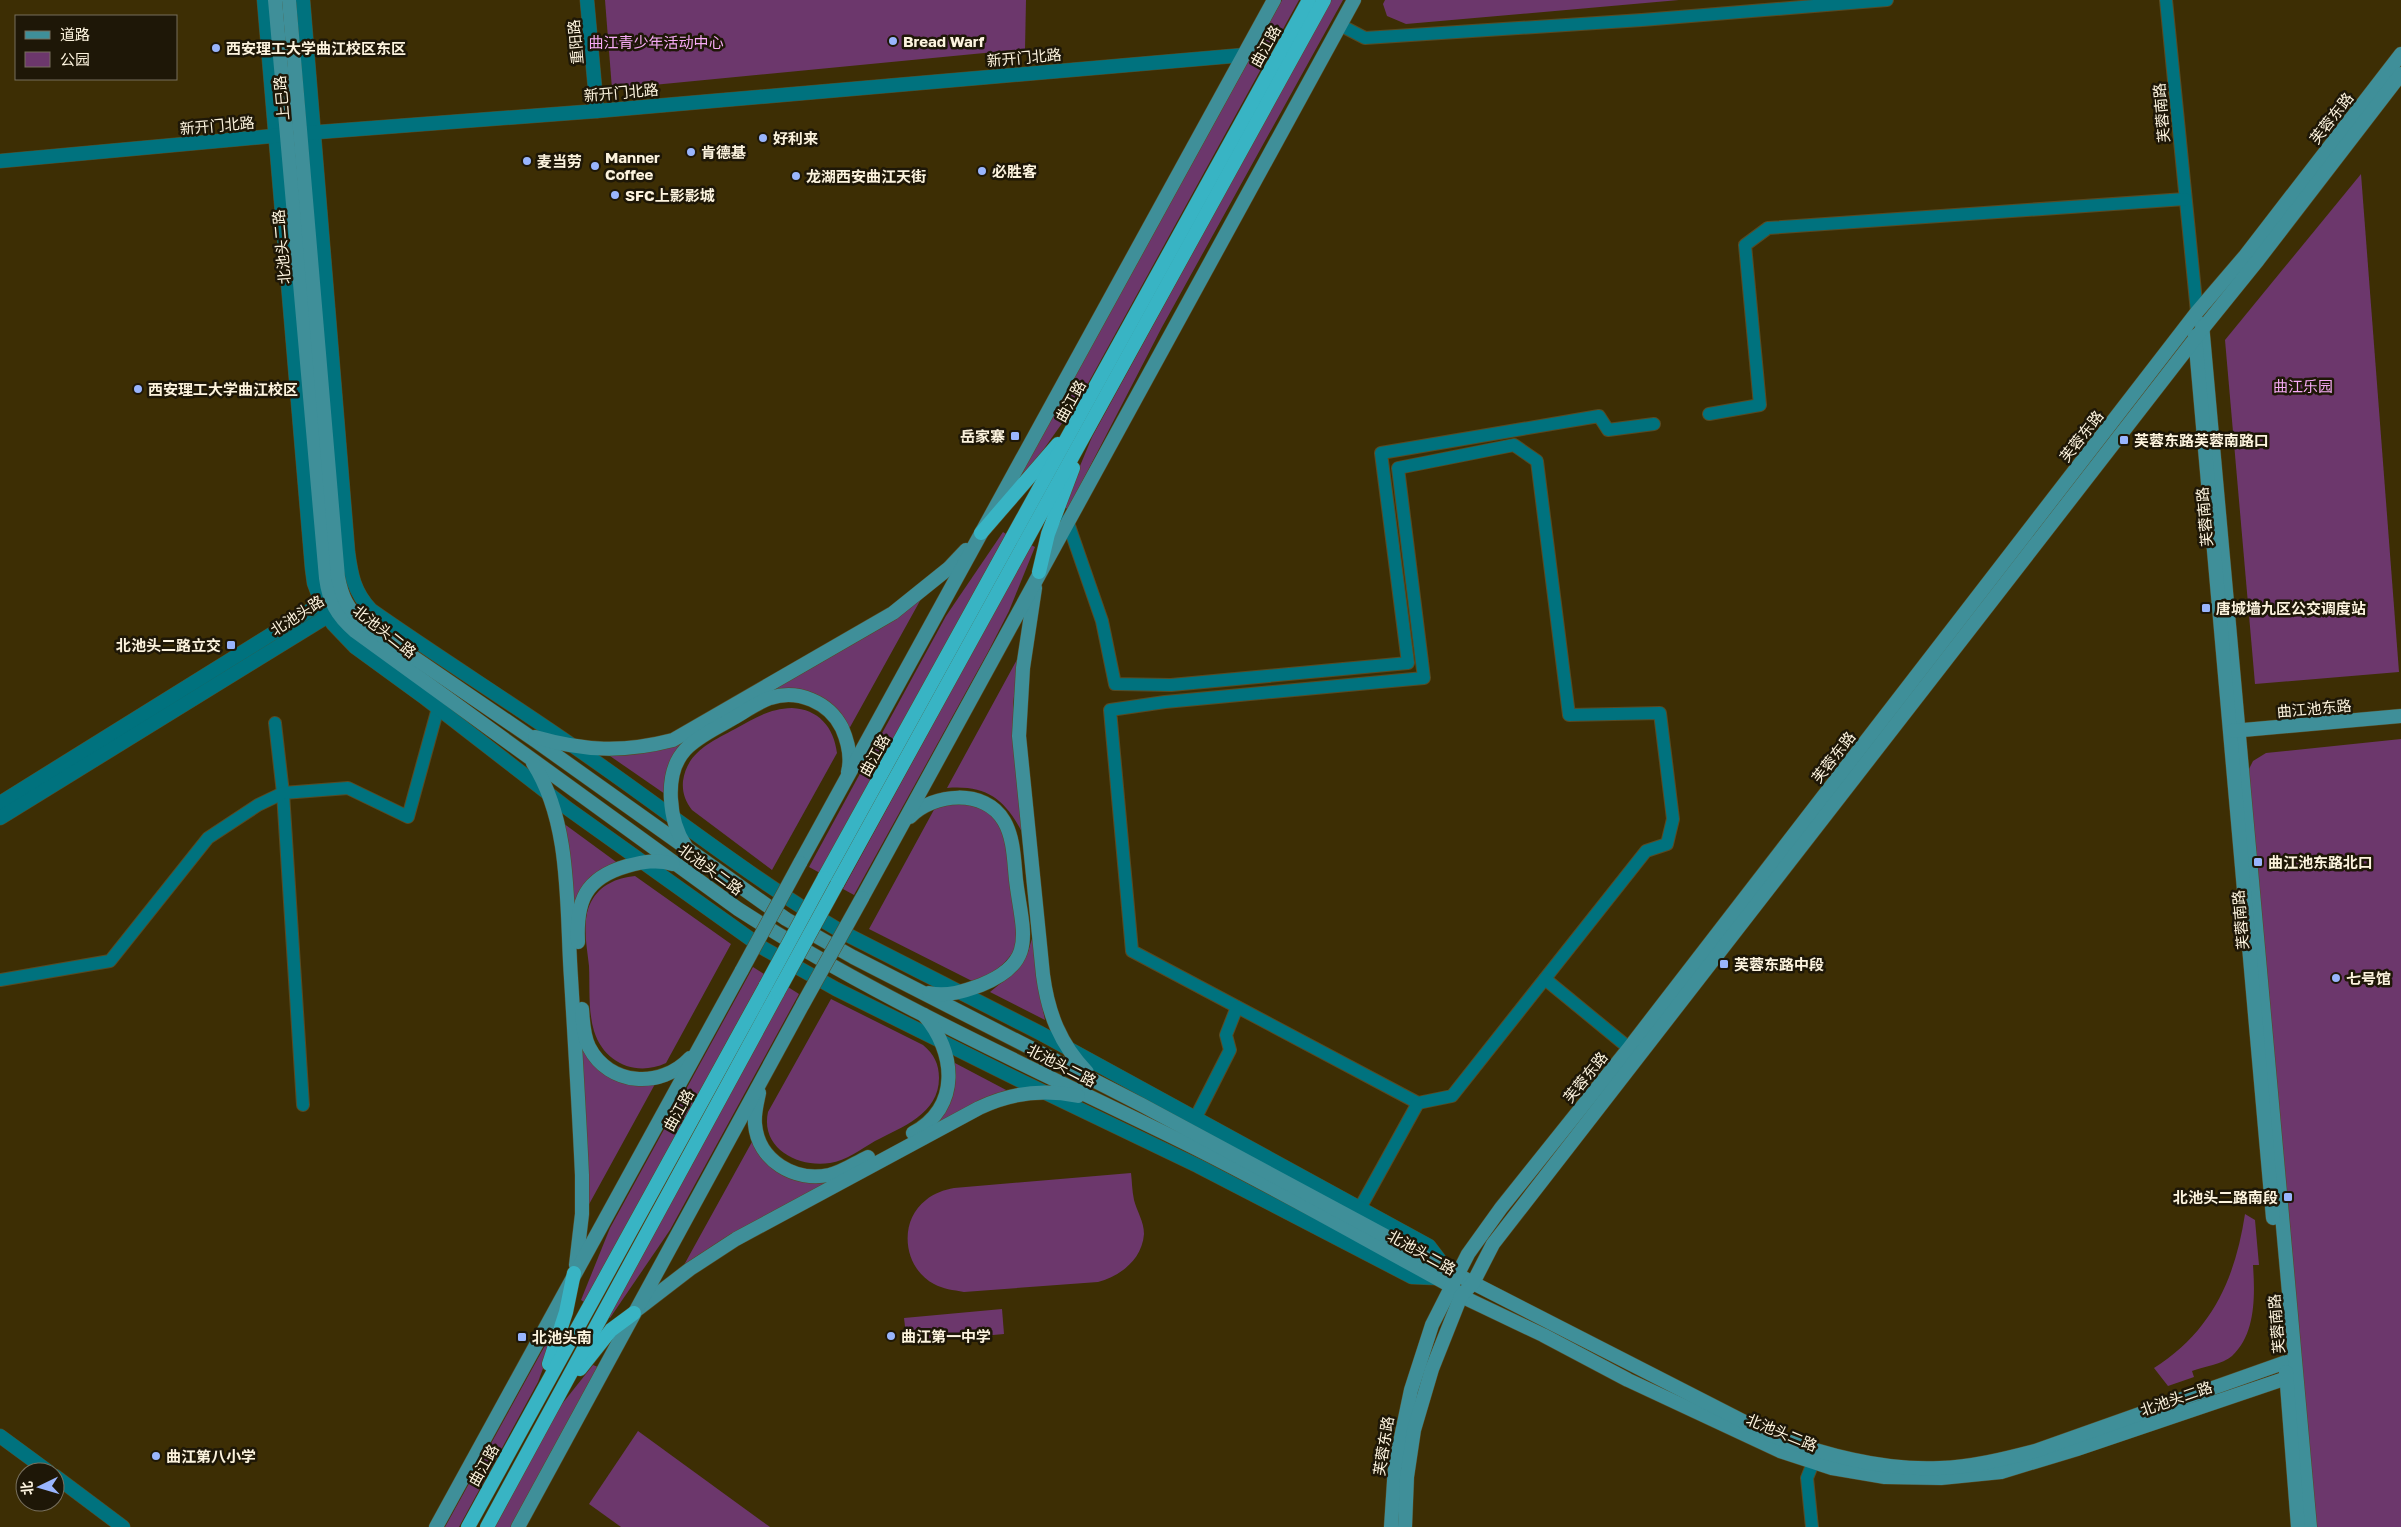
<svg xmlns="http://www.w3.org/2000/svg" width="2401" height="1527" viewBox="0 0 2401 1527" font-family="'Golos Text','Noto Sans SC',sans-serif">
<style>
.green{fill:#6c376c}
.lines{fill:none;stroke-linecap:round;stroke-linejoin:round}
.minor-casing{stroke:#584a23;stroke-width:14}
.tertiary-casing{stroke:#584a23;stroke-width:15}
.secondary-casing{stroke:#584a23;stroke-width:15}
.trunk-casing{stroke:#584a23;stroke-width:15}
.minor{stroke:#00727e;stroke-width:12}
.tertiary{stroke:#00727e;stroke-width:14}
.secondary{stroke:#3f8f99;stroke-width:14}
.trunk{stroke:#38b4c4;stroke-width:14}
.secondary-bridge-casing{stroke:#584a23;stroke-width:15;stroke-linecap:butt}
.trunk-bridge-casing{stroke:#584a23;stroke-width:15;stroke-linecap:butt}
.secondary-bridge{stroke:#3f8f99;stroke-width:14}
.trunk-bridge{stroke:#38b4c4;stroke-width:14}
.poi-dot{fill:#99b5fd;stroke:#1e1707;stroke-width:2}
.labels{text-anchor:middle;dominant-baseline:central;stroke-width:5;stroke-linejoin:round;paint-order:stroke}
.poi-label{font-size:15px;font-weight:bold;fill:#fcf3de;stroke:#1e1707;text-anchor:start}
.street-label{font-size:15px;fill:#fcf3de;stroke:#1e1707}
.park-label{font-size:15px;fill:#f8acf7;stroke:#1e1707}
</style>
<rect width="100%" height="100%" fill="#3d2e04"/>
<!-- green -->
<g class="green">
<polygon points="605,0 1026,0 1025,49 612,89"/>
<polygon points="1282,0 1299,0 1080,398 1024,477 1020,476"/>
<polygon points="1331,0 1343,0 1162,327 1068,509 1063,507 1092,437"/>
<polygon points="1385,0 1679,0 1406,24 1387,16 1383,4"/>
<polygon points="2361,174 2399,672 2255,684 2225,340"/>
<polygon points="1003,532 1006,534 820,873 809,867 946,616"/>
<polygon points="1031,545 1035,547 1009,611 988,652 854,895 843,889"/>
<polygon points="921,599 849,729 847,723 777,691 777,688"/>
<path d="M1019 656 1013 705 1023 834C1005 799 987 785 947 788Z"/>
<path d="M792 708C818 709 834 727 837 753L772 870 692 810C685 801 682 792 683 781 687 752 711 742 735 729 755 718 768 709 792 708Z"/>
<polygon points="686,739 665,794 610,756 610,755"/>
<polygon points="2401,739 2401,1527 2316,1527 2248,771 2253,761 2266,753"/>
<path d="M943 804C954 804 968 802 978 805 988 808 1000 823 1004 832 1009 846 1021 935 1016 946 1008 964 990 976 972 981L869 929 936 806Z"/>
<polygon points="563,823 619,864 573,914"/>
<path d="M635 876 731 944 666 1063C636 1077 604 1063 594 1031 588 1011 590 987 589 966 587 946 581 921 591 902 600 885 616 878 635 876Z"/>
<polygon points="1033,935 1039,990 1045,1020 990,992 1018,969 1028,952"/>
<polygon points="753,967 764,974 584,1302 581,1300 610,1228"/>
<polygon points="788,987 799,994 670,1230 610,1318 607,1316"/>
<path d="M831 999 923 1045C934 1054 939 1064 939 1078 939 1114 902 1127 875 1141 861 1149 846 1161 830 1163 799 1168 760 1149 768 1112Z"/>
<polygon points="579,1046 586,1053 655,1084 587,1208"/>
<polygon points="953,1062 1008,1091 937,1125 934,1124"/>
<polygon points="753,1140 762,1156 834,1180 684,1265"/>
<path d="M1131 1173C1132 1181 1132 1191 1134 1200 1137 1212 1144 1221 1144 1234 1142 1260 1120 1276 1098 1282L964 1292C953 1290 943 1289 934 1284 903 1268 898 1221 926 1200 934 1193 944 1190 954 1188Z"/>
<path d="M2245 1214 2255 1220 2259 1265H2253C2255 1295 2256 1334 2232 1356 2223 1364 2203 1367 2192 1371L2194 1377 2168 1386 2154 1368C2211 1332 2235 1280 2245 1214Z"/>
<polygon points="1002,1309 1004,1334 907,1343 904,1318"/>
<polygon points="548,1340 552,1344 538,1382 459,1527 445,1527"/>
<polygon points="593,1365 598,1367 511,1527 494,1527 558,1409"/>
<polygon points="638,1431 770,1527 621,1527 589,1504"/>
</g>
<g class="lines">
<defs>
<g id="minor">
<polyline points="2166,0 2197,312"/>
<polyline points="1340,25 1365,38 1642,20 1887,0"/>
<polyline points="1709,414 1760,405 1745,245 1768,228 2185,199"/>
<polygon points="1514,445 1537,461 1569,715 1660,713 1673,819 1667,844 1646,851 1452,1096 1418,1103 1132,951 1110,710 1165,702 1424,678 1398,468"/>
<polyline points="1067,520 1102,621 1115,684 1171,685 1408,663 1381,453 1599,416 1608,430 1654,424"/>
<polyline points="275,723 283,793 303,1105"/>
<polyline points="1545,979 1629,1048"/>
<polyline points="0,980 110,961 208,838 258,805 283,793 348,788 408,817 438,708"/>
<polyline points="1195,1119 1230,1050 1226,1035 1237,1007"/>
<polyline points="1360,1208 1418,1103"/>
<polyline points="1812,1527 1807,1478 1813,1463"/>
</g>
<g id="tertiary">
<polyline points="264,0 312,568 314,583 324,610 333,624 355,647 425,698 567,808 763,948 836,989 1021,1081 1198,1166 1412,1277 1437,1278"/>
<path d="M303 0 348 552C351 575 354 592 371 610 448 664 529 714 606 769 684 824 759 883 842 932L1040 1033 1429 1246 1445 1267"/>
<polyline points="587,0 597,111"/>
<polyline points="306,133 597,111 1244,55"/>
<polyline points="0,161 283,135"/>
<polyline points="0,803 328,599"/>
<polyline points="0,818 336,611"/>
<polyline points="0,1436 49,1472"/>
<polyline points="55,1476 123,1527"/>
</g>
<g id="secondary">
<path d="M275 0 326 578C329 601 337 616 355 631L738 909C876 998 1028 1066 1175 1138 1269 1184 1359 1236 1451 1286L1461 1296 1543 1335 1628 1380 1780 1451 1832 1468 1885 1477 1941 1478 2001 1472 2077 1449 2287 1378"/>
<path d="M289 0 338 577C342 597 347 608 362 622L536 741 786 919 853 957 1142 1105 1473 1283 1768 1434C1823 1454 1881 1471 1940 1468 1972 1467 2004 1459 2035 1451L2286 1362"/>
<polyline points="2202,324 2310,1527"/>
<polyline points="2195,336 2273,1218"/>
<path d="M1035 588 1023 668 1019 736 1043 975C1048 1013 1060 1044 1087 1072"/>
<polyline points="2232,731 2401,716"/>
<path d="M535 737C584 751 623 753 673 740L893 613 949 568 966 550"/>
<path d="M533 763C572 824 566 908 571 978 575 1044 579 1109 582 1175V1214L576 1265"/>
<path d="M910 817C933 793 985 788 1004 821 1014 838 1014 861 1016 880 1022 931 1039 962 981 985 965 991 947 997 929 993"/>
<path d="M686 847C669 822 663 774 685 750 697 737 715 729 730 720 743 713 756 703 770 698 798 689 829 702 842 728 848 742 852 757 848 772"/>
<polyline points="800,863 1274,0"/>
<polyline points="862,898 1354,0"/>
<path d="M578 942C576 901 585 878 627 866 642 862 657 859 673 864"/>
<path d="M582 1009C583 1021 583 1035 589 1047 609 1086 661 1089 690 1058"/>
<path d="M759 1093C757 1103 754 1113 755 1124 758 1161 795 1182 829 1175 843 1172 855 1163 868 1157"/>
<path d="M913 1133C961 1107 956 1052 924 1015"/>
<path d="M638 1309 690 1269 736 1239 979 1108C1010 1093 1044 1089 1078 1096"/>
<polyline points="2286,1372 2298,1527"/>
<polyline points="436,1527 742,970"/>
<polyline points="518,1527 803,1004"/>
<polyline points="1391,1527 1395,1466 1411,1390 1432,1325 1468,1254 1501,1208 1629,1048 2197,312 2245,256 2401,54"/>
<polyline points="1405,1527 1407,1477 1414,1430 1432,1369 1461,1296 1473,1283 1493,1244 2204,327 2258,260 2401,74"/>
</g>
<g id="trunk">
<polyline points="981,533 1058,444"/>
<polyline points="1039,572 1048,534 1073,468"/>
<polyline points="824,878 1309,0"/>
<polyline points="837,884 1324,0"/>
<polyline points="549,1364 566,1312 574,1273"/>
<polyline points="580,1369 611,1330 634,1313"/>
<polyline points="468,1527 766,985"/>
<polyline points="487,1527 778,992"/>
</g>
</defs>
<!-- minor casing -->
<use href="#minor" class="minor-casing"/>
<!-- tertiary casing -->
<use href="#tertiary" class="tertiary-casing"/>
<!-- secondary casing -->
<use href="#secondary" class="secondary-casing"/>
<!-- trunk casing -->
<use href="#trunk" class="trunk-casing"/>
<!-- minor -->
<use href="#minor" class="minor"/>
<!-- tertiary -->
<use href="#tertiary" class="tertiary"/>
<!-- secondary -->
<use href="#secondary" class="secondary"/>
<!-- trunk -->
<use href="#trunk" class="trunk"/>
<defs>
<g id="secondary-bridge">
<polyline points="742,970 800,863"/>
<polyline points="803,1004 862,898"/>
</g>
<g id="trunk-bridge">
<polyline points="766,985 824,878"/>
<polyline points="778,992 837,884"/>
</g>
</defs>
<!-- secondary-bridge casing -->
<use href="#secondary-bridge" class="secondary-bridge-casing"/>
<!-- trunk-bridge casing -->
<use href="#trunk-bridge" class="trunk-bridge-casing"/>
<!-- secondary-bridge -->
<use href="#secondary-bridge" class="secondary-bridge"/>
<!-- trunk-bridge -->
<use href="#trunk-bridge" class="trunk-bridge"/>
</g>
<!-- markers -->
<g class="poi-dot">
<circle cx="893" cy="41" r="5"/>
<circle cx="216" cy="48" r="5"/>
<circle cx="763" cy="138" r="5"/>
<circle cx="691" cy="152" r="5"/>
<circle cx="527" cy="161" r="5"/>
<circle cx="595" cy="166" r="5"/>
<circle cx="982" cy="171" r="5"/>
<circle cx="796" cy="176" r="5"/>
<circle cx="615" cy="195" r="5"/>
<circle cx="138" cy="389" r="5"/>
<rect x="1010" y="431" width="10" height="10" rx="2.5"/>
<rect x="2119" y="435" width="10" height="10" rx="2.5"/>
<rect x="2201" y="603" width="10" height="10" rx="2.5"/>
<rect x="226" y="640" width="10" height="10" rx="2.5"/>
<rect x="2253" y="857" width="10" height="10" rx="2.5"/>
<rect x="1719" y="959" width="10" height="10" rx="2.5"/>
<circle cx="2336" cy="978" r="5"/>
<rect x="2283" y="1192" width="10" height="10" rx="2.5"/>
<circle cx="891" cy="1336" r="5"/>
<rect x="517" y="1332" width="10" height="10" rx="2.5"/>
<circle cx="156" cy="1456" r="5"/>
</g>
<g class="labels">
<!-- poi labels -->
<g class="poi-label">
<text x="903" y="41">Bread Warf</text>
<text x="226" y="48">西安理工大学曲江校区东区</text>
<text x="773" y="138">好利来</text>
<text x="701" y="152">肯德基</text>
<text x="605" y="157">Manner<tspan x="605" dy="17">Coffee</tspan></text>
<text x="537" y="161">麦当劳</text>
<text x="992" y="171">必胜客</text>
<text x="806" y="176">龙湖西安曲江天街</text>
<text x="625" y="195">SFC上影影城</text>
<text x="148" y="389">西安理工大学曲江校区</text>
<text x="1005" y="436" text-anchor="end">岳家寨</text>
<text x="2134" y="440">芙蓉东路芙蓉南路口</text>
<text x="2216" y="608">唐城墙九区公交调度站</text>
<text x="221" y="645" text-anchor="end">北池头二路立交</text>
<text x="2268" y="862">曲江池东路北口</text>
<text x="1734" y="964">芙蓉东路中段</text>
<text x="2346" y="978">七号馆</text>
<text x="2278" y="1197" text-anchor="end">北池头二路南段</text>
<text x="901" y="1336">曲江第一中学</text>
<text x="532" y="1337">北池头南</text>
<text x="166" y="1456">曲江第八小学</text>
</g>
<!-- street labels -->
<g class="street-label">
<text transform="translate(575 42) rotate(-95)">重阳路</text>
<text transform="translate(1265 46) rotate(-61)">曲江路</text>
<text transform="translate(1024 57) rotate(-5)">新开门北路</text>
<text transform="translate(621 92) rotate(-5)">新开门北路</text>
<text transform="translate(281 98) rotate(-95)">上巳路</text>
<text transform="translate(2161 113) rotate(-95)">芙蓉南路</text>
<text transform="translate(2331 118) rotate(-52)">芙蓉东路</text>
<text transform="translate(217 125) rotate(-5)">新开门北路</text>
<text transform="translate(281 247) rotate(-95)">北池头二路</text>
<text transform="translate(1070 401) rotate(-61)">曲江路</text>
<text transform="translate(2081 436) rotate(-52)">芙蓉东路</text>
<text transform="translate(2204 517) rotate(-95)">芙蓉南路</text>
<text transform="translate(297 615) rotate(-33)">北池头路</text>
<text transform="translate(385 631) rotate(38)">北池头二路</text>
<text transform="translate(2314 708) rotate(-5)">曲江池东路</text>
<text transform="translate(874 755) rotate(-61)">曲江路</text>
<text transform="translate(1833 757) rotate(-52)">芙蓉东路</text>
<text transform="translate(711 869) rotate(36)">北池头二路</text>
<text transform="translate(2240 920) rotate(-95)">芙蓉南路</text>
<text transform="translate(1062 1065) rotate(27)">北池头二路</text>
<text transform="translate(1585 1077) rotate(-51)">芙蓉东路</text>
<text transform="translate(678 1110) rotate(-61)">曲江路</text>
<text transform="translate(1422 1252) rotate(29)">北池头二路</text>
<text transform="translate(2276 1324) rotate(-95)">芙蓉南路</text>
<text transform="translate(2176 1398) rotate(-19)">北池头二路</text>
<text transform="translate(1782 1432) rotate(22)">北池头二路</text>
<text transform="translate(1383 1446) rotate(-81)">芙蓉东路</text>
<text transform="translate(483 1465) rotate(-61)">曲江路</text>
</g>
<!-- park labels -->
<g class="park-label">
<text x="656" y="42">曲江青少年活动中心</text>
<text x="2303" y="386">曲江乐园</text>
</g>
</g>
<!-- legend -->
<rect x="15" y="15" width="162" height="65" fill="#1e1707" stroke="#776f5d"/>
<rect x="25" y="31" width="25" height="8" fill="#3f8f99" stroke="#776f5d"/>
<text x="60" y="40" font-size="15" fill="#fcf3de">道路</text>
<rect x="25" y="52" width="25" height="15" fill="#6c376c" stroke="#776f5d"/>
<text x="60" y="65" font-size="15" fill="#fcf3de">公园</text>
<!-- north arrow -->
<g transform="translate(40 1487) rotate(265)"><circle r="24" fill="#1e1707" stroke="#776f5d"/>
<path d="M0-4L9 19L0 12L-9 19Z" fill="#99b5fd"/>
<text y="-8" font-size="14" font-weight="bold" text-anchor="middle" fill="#fcf3de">北</text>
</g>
</svg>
